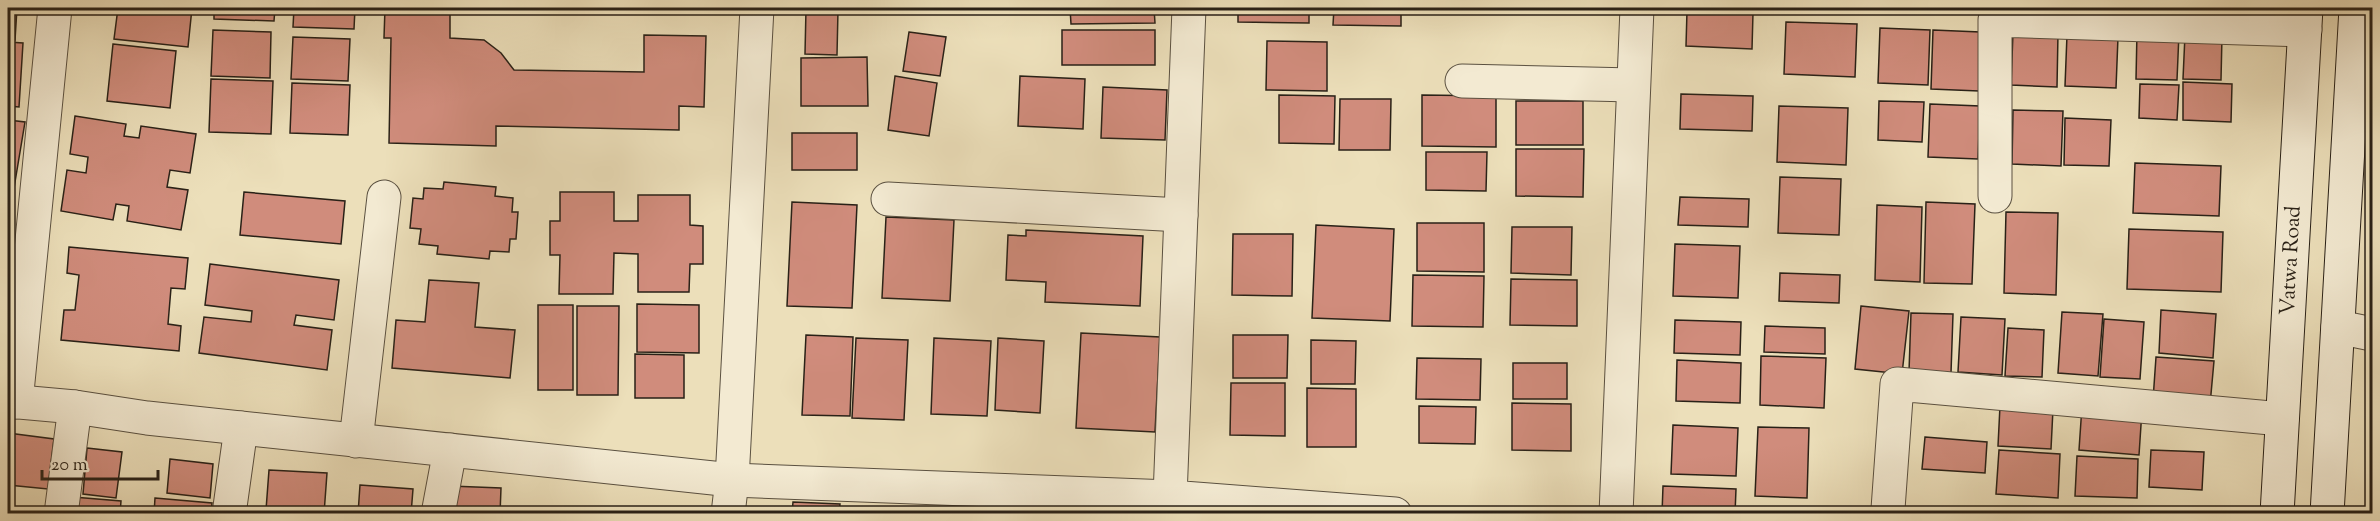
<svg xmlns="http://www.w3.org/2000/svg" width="2380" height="521" viewBox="0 0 2380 521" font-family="'Sorts Mill Goudy',serif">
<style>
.building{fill:#d08c7c;stroke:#292117;stroke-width:1.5}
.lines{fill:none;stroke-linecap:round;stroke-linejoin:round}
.street-casing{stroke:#5a5040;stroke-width:35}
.secondary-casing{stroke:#292117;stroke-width:35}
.street{stroke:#f3ead2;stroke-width:33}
.secondary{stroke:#f3ead2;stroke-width:33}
.labels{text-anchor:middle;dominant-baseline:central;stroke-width:6;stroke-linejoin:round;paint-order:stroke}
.street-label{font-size:21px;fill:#292117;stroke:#f3ead2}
</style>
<rect width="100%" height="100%" fill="#ecdfba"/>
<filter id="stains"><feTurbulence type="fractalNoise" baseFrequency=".00333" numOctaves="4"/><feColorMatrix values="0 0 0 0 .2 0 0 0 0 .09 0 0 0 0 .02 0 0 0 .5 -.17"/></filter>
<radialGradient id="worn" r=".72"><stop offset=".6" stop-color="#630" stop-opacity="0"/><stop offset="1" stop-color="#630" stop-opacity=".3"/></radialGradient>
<!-- building -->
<g class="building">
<polygon points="8,8 17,8 15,40 8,40"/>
<polygon points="118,8 192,8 188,47 114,39"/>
<polygon points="214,8 275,8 274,21 214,19"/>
<polygon points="294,8 355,8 354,29 293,27"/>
<polygon points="385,8 450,8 450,38 484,40 501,53 514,70 644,72 644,35 706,36 704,107 679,106 679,130 496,126 496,146 389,143 391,38 384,38"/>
<polygon points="1070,8 1154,8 1155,23 1071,24"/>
<polygon points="1238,8 1309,8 1309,23 1238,22"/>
<polygon points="1334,8 1401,8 1401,26 1333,25"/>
<polygon points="1532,8 1583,8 1583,11 1532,10"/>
<polygon points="806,9 838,10 837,55 805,54"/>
<polygon points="1687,11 1753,13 1752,49 1686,46"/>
<polygon points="1786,22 1857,24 1855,77 1784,74"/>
<polygon points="1880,28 1930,30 1928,85 1878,83"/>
<polygon points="213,30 271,32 270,78 211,76"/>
<rect x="1062" y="30" width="93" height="35"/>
<polygon points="1933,30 1980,32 1979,91 1931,89"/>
<polygon points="909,32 946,37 940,76 903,71"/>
<polygon points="2013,32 2058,33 2057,87 2011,85"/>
<polygon points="2137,32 2179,33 2177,80 2136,79"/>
<polygon points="2067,35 2118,37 2116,88 2065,86"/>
<polygon points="2185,35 2222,36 2221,80 2183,79"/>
<polygon points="293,37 350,39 348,81 291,79"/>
<polygon points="1267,41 1327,42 1327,91 1266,90"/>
<polygon points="8,42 23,43 19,107 8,106"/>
<polygon points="113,44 176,51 170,108 107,101"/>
<polygon points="867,57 868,106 801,106 801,58"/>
<polygon points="895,76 937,83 929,136 888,130"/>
<polygon points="1020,76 1085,79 1083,129 1018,126"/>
<polygon points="211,79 273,81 271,134 209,132"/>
<polygon points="2183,82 2232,84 2231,122 2183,120"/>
<polygon points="292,83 350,85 348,135 290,133"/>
<polygon points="2140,84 2179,85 2177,120 2139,118"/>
<polygon points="1103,87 1167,90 1165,140 1101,138"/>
<polygon points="1681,94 1753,96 1752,131 1680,129"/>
<polygon points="1279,95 1335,96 1334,144 1279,143"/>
<polygon points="1422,95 1496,96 1496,147 1422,146"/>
<polygon points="1340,99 1391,99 1390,150 1339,150"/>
<rect x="1516" y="101" width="67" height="44"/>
<polygon points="1879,101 1924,102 1922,142 1878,140"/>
<polygon points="1930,104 1980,106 1978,159 1928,157"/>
<polygon points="1779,106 1848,108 1846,165 1777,162"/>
<polygon points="2013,110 2063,111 2061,166 2012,164"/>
<polygon points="75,116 126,124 124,136 139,138 141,126 196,134 190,173 170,170 167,187 188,190 181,230 127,221 129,206 116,204 113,220 61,211 67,170 86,173 88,157 70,154"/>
<polygon points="2065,118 2111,120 2109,166 2064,165"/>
<polygon points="8,120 25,122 10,212 8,211"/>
<rect x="792" y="133" width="65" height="37"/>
<polygon points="1516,149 1584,149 1583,197 1516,196"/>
<polygon points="1426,152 1487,152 1486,191 1426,190"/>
<polygon points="2135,163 2221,166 2219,216 2133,213"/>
<polygon points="1780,177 1841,179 1839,235 1778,233"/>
<polygon points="444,182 496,187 495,196 513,198 512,212 518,212 516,239 510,239 509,252 490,251 489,259 437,254 438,246 419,244 421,229 410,228 413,198 423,199 424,188 443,189"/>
<polygon points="244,192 345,201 341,244 240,235"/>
<polygon points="560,192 614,192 614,221 638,221 638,195 690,195 690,225 703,226 703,264 690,264 689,292 638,292 638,254 614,253 613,294 559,294 560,255 550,255 550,221 560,221"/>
<polygon points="1680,197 1749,199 1748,227 1678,225"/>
<polygon points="792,202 857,205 852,308 787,306"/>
<polygon points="1926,202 1975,204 1972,284 1924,283"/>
<polygon points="1877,205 1922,207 1920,282 1875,280"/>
<polygon points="2006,212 2058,213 2056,295 2004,293"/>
<polygon points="886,217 954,220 950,301 882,298"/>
<polygon points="1417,223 1484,223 1484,272 1417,271"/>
<polygon points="1316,225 1394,229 1390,321 1312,318"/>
<polygon points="1512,227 1572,227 1571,275 1511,273"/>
<polygon points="2129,229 2223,232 2221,292 2127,289"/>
<polygon points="1026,230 1143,236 1140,306 1045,302 1046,282 1006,280 1008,235 1026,236"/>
<polygon points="1233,234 1293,234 1292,296 1232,295"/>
<polygon points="1675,244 1740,246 1738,298 1673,296"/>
<polygon points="69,247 188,258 185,289 171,288 168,324 181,326 179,351 61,340 64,310 75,310 79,275 67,273"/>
<polygon points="210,264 339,280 334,320 296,315 294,325 332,330 327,370 199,353 204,317 251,322 252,311 205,305"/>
<polygon points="2371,268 2372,268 2372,316 2370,315"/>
<polygon points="1780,273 1840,275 1839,303 1779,301"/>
<polygon points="1413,275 1484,276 1483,327 1412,326"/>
<polygon points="1511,279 1577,280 1577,326 1510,325"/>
<polygon points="429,280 479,283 475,327 515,330 510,378 392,368 396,320 425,322"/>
<polygon points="637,304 699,305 699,353 637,352"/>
<rect x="538" y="305" width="35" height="85"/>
<polygon points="577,306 619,306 618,395 577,395"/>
<polygon points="1861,306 1909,311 1902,374 1855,369"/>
<polygon points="2161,310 2216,314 2213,358 2159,353"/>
<polygon points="2062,312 2103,314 2098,376 2058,373"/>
<polygon points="1911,313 1953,314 1951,373 1909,372"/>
<polygon points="1961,317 2005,319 2002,375 1958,372"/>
<polygon points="2104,319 2144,322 2140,379 2100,377"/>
<polygon points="1675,320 1741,322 1740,355 1674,353"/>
<polygon points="1765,326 1825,328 1825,354 1764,352"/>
<polygon points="2008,328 2044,330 2042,377 2005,376"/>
<polygon points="1081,333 1160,337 1155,432 1076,428"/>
<polygon points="806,335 853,337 850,416 802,415"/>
<polygon points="1233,335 1288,335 1287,378 1233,378"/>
<polygon points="856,338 908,340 904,420 852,418"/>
<polygon points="934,338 991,341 987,416 931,414"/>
<polygon points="998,338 1044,341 1040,413 995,410"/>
<polygon points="1311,340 1356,341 1355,384 1311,384"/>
<polygon points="635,354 684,355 684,398 635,398"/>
<polygon points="1761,356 1826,358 1824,408 1760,405"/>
<polygon points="2156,357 2214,361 2210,405 2153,400"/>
<polygon points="1417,358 1481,359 1480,400 1416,399"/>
<polygon points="1677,360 1741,363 1740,403 1676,401"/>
<rect x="1513" y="363" width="54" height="36"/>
<polygon points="1231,383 1285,383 1285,436 1230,435"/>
<polygon points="1307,388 1356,389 1356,447 1307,447"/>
<polygon points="2368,391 2372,391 2372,427 2367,427"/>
<polygon points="1512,403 1571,404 1571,451 1512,450"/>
<polygon points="1419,406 1476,407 1475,444 1419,443"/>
<polygon points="2000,406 2053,409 2051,449 1998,446"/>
<polygon points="2082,406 2142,410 2139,455 2079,450"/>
<polygon points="1673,425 1738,428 1736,476 1671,474"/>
<polygon points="1758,427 1809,428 1807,498 1755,496"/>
<polygon points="8,433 54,439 48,489 8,485"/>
<polygon points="1925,437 1987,442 1985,473 1922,469"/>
<polygon points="87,448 122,452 116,498 83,494"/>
<polygon points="1999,450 2060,454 2058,498 1996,494"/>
<polygon points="2151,450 2204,452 2202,490 2149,487"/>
<polygon points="2077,456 2138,459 2137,498 2075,496"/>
<polygon points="170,459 213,464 210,498 167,493"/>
<polygon points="2367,464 2372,464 2372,502 2366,502"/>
<polygon points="269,470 327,473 324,514 266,510"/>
<polygon points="360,485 413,489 411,514 358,514"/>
<polygon points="450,486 501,488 500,514 449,514"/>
<polygon points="1663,486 1736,489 1735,514 1662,514"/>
<polygon points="73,497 121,501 120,514 71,514"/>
<polygon points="155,498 212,503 211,514 154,514"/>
<polygon points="793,502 840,504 839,514 792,514"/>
<polygon points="844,510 894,512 894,514 844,514"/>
</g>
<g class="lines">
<defs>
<g id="street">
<polyline points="1189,8 1170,497 1395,514"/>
<polyline points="1462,81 1633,85"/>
<polyline points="1995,196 1995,20 2305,30"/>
<polyline points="888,199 1181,215"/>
<polyline points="2338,327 2372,334"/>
<polyline points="8,401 75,407 147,418 732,480 1170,497 1170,514"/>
<polyline points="16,402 55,8"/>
<polyline points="356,441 384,197"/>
<polyline points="1888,509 1897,384 2282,419"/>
<polyline points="61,514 75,407"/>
<polyline points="229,514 241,428"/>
<polyline points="438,514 450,450"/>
<polyline points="728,514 732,480 757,8"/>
<polyline points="1616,514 1637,8"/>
</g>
<g id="secondary">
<path id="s1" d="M2277 514 2306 8"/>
<polyline points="2327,514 2356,8"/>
</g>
</defs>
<!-- street casing -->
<use href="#street" class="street-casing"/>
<!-- secondary casing -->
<use href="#secondary" class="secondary-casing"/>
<!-- street -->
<use href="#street" class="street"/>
<!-- secondary -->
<use href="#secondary" class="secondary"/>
</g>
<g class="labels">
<!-- street labels -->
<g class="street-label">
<text stroke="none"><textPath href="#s1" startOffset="254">Vatwa Road</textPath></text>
</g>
</g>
<!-- margin -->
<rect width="2380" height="521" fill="none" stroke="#ecdfba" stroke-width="30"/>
<rect x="9" y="9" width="2362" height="503" fill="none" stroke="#292117" stroke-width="3"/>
<rect x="15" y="15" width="2350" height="491" fill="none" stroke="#292117" stroke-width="1.5"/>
<!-- scale -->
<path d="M42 470v9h116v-9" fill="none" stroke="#292117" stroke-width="3"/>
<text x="51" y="470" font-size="18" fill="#292117" stroke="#f3ead2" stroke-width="4.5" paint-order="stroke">20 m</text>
<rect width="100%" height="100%" filter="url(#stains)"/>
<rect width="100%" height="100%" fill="url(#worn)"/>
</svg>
